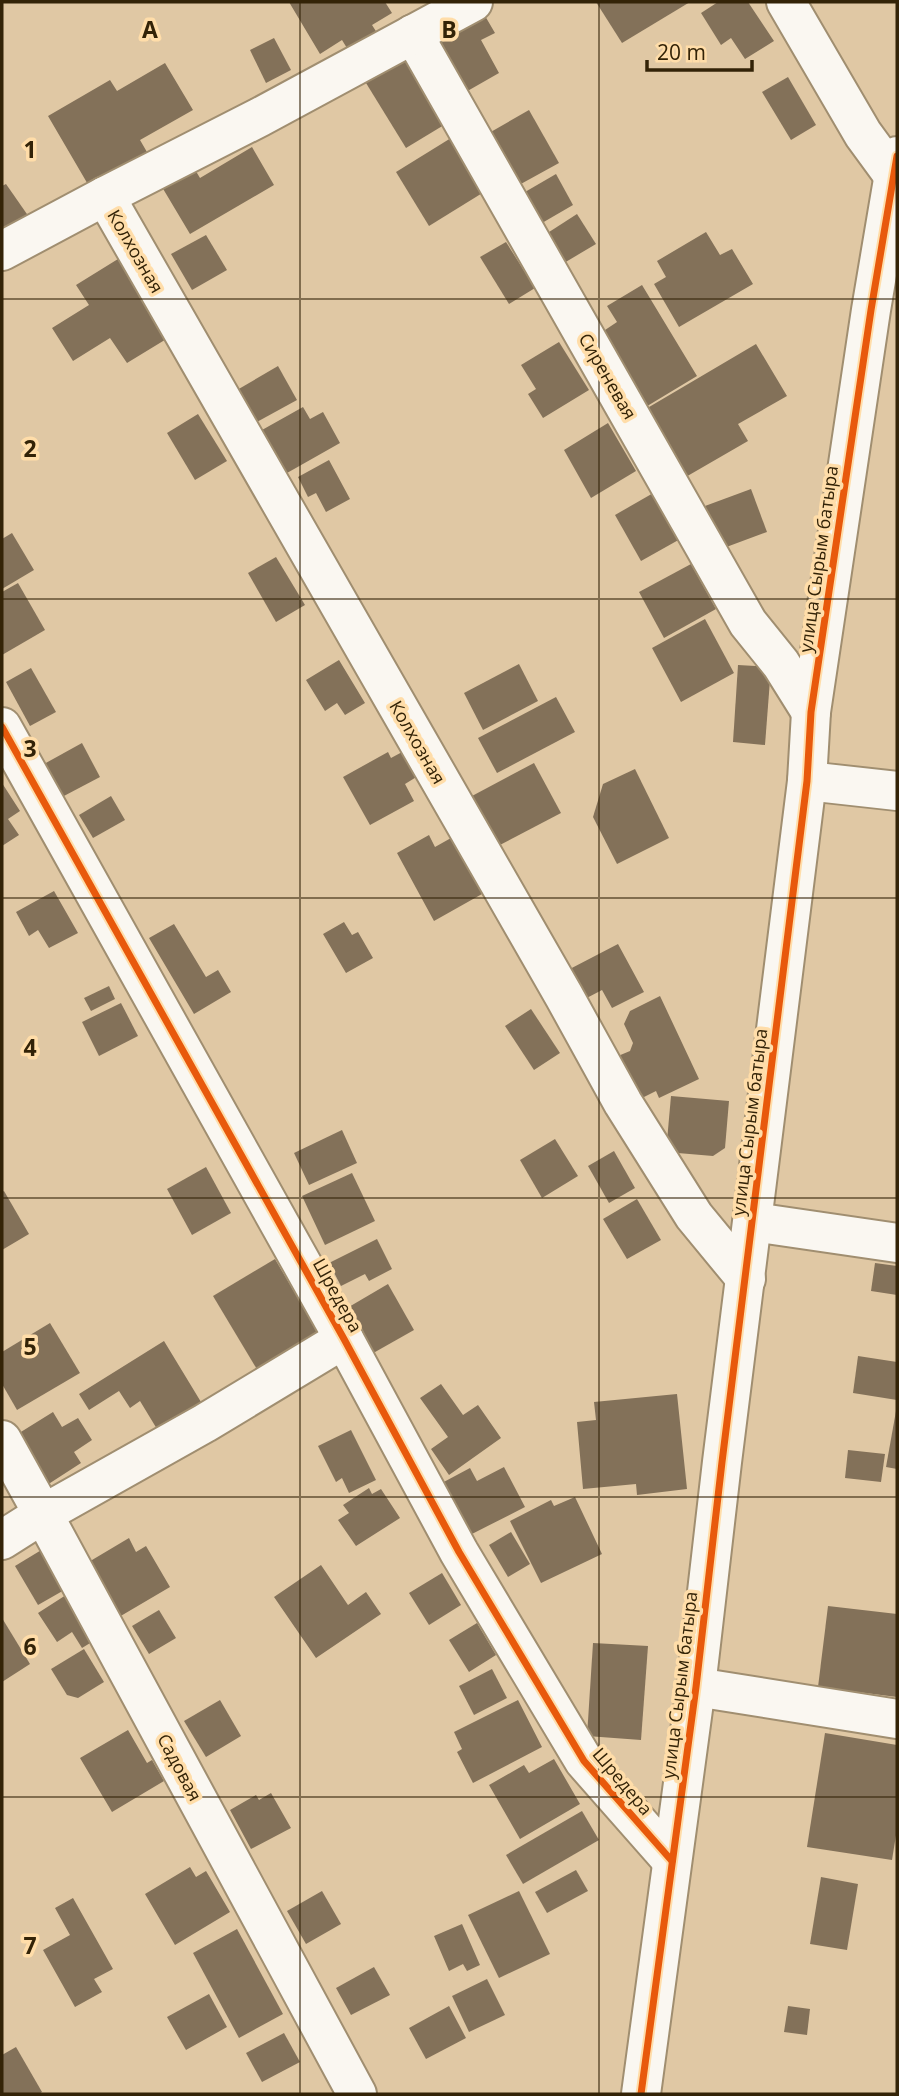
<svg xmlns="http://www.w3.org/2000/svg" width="899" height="2096" viewBox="0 0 899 2096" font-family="'Open Sans',sans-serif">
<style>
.building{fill:#837159}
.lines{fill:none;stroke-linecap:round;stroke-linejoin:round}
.minor-casing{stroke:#a08e70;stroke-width:42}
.minor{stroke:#faf7f1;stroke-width:38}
.cycleway-casing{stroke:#ffdda9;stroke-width:11}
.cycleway{stroke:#e8590c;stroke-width:7}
.grid{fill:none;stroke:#332307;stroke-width:2;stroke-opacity:0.55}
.labels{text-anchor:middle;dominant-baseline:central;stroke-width:7;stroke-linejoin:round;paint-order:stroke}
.street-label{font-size:18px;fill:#332307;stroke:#ffdda9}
.grid-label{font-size:23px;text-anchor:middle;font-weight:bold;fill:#332307;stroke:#ffdda9;stroke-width:7;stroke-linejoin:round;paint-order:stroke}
</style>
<rect width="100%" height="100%" fill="#e0c8a4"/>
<!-- building -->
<g class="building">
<polygon points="289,2 385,2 392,13 372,25 379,36 350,53 342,40 320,54"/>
<polygon points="596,2 690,2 622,43"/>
<polygon points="718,2 748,2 774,41 745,59 731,38 721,45 701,13"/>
<polygon points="481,9 495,33 481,40 499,73 464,93 432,35"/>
<polygon points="274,38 291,70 266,83 250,50"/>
<polygon points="404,59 444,125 406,148 366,83"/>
<polygon points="165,63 193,110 140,140 151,159 93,193 48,116 110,80 117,91"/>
<polygon points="788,77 816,125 791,140 762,92"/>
<polygon points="529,110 559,163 519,185 489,133"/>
<polygon points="451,138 484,192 429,226 396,172"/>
<polygon points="252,147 274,185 190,234 159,182 191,163 200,178"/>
<polygon points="556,174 573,205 542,223 525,192"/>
<polygon points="6,184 29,217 2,230 2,186"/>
<polygon points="577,214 596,244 564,263 546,234"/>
<polygon points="706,232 720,255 732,249 753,284 679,327 654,284 666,277 657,261"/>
<polygon points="206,235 227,270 192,290 171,254"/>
<polygon points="506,242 535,288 509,304 480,257"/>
<polygon points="118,259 168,338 127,363 110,338 73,361 52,328 89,305 76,285"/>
<polygon points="642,285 697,376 639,411 602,332 617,322 607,306"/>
<polygon points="559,342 589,390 543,418 528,394 536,389 521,365"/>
<polygon points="756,344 787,396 738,424 748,441 684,478 644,410"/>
<polygon points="278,366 297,400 255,423 237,390"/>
<polygon points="303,407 310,419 323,412 340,443 287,473 262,430"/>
<polygon points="198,414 227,461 195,480 167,433"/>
<polygon points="608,423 636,471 591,498 564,450"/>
<polygon points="329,460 350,499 326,512 316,493 308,497 298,477"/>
<polygon points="751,489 767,532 721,549 705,506"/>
<polygon points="655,492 682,538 641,561 615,515"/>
<polygon points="12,533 34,570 2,589 2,539"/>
<polygon points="276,557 305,605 276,622 248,573"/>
<polygon points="691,564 716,609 664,638 639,592"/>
<polygon points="18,583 45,630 2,655 2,592"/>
<polygon points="705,619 734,673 681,702 652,648"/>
<polygon points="339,660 365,703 345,715 337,703 325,711 306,680"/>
<polygon points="519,664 538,701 483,730 464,693"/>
<polygon points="738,665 771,667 765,745 733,742"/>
<polygon points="31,668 56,712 30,726 6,682"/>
<polygon points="556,697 575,732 497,773 478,738"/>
<polygon points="82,743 100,777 62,797 44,764"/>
<polygon points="404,751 418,776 405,784 414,801 370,825 343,777 388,752 391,758"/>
<polygon points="534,763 561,813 498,846 472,796"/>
<polygon points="635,769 669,838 617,864 593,817 603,784"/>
<polygon points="2,783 20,811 8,819 19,835 2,846"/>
<polygon points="111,796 125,820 93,838 79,815"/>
<polygon points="429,835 435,847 451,838 482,894 434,921 397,853"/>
<polygon points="54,891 78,933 49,948 38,930 29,936 16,912"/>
<polygon points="344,922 352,935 358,932 373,958 346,973 323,934"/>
<polygon points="174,924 206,977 218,970 231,992 194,1014 149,938"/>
<polygon points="618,944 644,992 612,1008 602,990 581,1001 566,971"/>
<polygon points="109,986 115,999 91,1011 84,998"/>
<polygon points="660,996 699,1079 659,1098 656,1091 638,1100 618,1056 630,1051 633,1043 624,1024 630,1011"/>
<polygon points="121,1003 138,1036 99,1056 82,1022"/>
<polygon points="531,1009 560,1053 534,1070 505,1026"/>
<polygon points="671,1096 729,1101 725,1148 713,1156 666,1152"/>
<polygon points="342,1130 357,1163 309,1185 294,1153"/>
<polygon points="555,1139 578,1176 542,1198 520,1160"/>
<polygon points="614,1151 635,1188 609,1203 588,1166"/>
<polygon points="206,1167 231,1213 192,1235 167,1189"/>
<polygon points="352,1173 375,1221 325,1245 302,1196"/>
<polygon points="4,1191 29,1234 2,1250 2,1192"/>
<polygon points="637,1199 661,1240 627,1259 603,1219"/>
<polygon points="377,1239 392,1269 369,1281 365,1274 341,1286 329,1263"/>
<polygon points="275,1259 322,1339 261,1376 213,1296"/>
<polygon points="875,1263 897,1266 897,1295 871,1291"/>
<polygon points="388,1284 414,1330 368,1356 342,1311"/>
<polygon points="50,1323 80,1373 17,1410 2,1384 2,1352"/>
<polygon points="164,1341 201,1402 157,1429 140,1401 130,1408 119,1391 89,1410 79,1394"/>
<polygon points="858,1356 897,1362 897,1400 853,1393"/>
<polygon points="441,1384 463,1415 478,1405 501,1438 449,1475 431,1449 448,1437 420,1398"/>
<polygon points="677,1394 687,1489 637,1495 636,1484 583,1489 577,1422 596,1420 594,1402"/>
<polygon points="896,1411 897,1411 897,1469 886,1467"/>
<polygon points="53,1412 62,1427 78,1418 92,1440 74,1452 81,1463 47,1485 16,1435"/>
<polygon points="351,1430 376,1480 349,1493 342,1478 336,1482 318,1446"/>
<polygon points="848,1450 885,1454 881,1482 845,1478"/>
<polygon points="504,1467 525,1507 468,1536 440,1484 470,1468 477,1481"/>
<polygon points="369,1488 372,1494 381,1489 400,1518 356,1546 338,1520 349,1513 343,1505"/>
<polygon points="575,1497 602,1554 541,1583 510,1521 551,1500 554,1506"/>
<polygon points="511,1532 530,1564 508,1577 489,1545"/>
<polygon points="129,1538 136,1552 146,1546 170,1587 119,1617 87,1563"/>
<polygon points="43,1549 66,1589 38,1605 15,1566"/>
<polygon points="321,1565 348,1605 366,1592 381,1614 316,1658 274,1597"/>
<polygon points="442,1573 461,1605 429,1625 409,1593"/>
<polygon points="66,1595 95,1640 82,1648 72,1632 57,1642 38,1613"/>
<polygon points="828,1606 897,1614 897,1697 818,1687"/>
<polygon points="159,1610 176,1638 149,1654 132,1626"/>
<polygon points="2,1618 30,1664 2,1682"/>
<polygon points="477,1623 496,1655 469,1672 449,1640"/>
<polygon points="593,1643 648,1646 641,1740 587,1736"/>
<polygon points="84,1649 104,1682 78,1698 67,1695 51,1669"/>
<polygon points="492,1669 507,1698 474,1715 459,1686"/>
<polygon points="220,1700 241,1736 206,1757 184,1721"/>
<polygon points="518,1700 542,1747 473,1783 457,1752 462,1749 454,1732"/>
<polygon points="128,1730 147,1763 152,1760 164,1781 112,1812 80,1758"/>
<polygon points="825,1733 897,1745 897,1829 892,1860 807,1847"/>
<polygon points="554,1759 580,1804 520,1839 489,1785 524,1765 529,1773"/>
<polygon points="271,1793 291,1828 251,1849 230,1810 256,1795 259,1800"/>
<polygon points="582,1811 599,1840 523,1884 506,1855"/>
<polygon points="190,1867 196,1877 206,1871 230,1912 175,1945 145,1894"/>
<polygon points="576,1870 588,1891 547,1913 535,1892"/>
<polygon points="821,1877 858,1884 847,1950 810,1944"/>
<polygon points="322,1891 341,1924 306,1944 287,1911"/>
<polygon points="519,1891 550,1954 499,1978 468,1915"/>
<polygon points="73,1898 113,1969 94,1979 102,1992 75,2007 43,1950 70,1935 55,1908"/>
<polygon points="462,1924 480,1965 467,1971 463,1964 449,1971 434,1936"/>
<polygon points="237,1929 283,2014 239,2038 193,1953"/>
<polygon points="374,1967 390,1995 351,2015 336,1988"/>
<polygon points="487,1979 505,2015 469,2032 452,1996"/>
<polygon points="209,1994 227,2027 186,2050 167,2017"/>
<polygon points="449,2006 466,2038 426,2059 409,2028"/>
<polygon points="788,2006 810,2009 807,2035 784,2032"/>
<polygon points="284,2033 300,2062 262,2082 246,2053"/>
<polygon points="16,2047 42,2092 39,2094 2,2094 2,2055"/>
</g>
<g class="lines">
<defs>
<g id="minor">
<polyline points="786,2 863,134 893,175"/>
<polyline points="413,34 748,623 781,664 811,712"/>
<polyline points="105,196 564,996 623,1103 694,1216 746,1279"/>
<polyline points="2,251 105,196 260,117 473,2"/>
<polyline points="2,727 344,1339 459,1552 584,1761 672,1861"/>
<polyline points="807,781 897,791"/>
<polyline points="753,1222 897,1243"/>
<polyline points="2,1440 43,1514 357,2094"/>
<polyline points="2,1540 43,1514 205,1423 344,1339"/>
<polyline points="696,1687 897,1719"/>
<polyline points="641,2094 696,1687 722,1462 807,781 811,712 871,310 897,156"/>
</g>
</defs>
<!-- minor casing -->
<use href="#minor" class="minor-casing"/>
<!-- minor -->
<use href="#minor" class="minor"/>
<defs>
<g id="cycleway">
<polyline points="2,727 344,1339 459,1552 584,1761 672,1861"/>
<polyline points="641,2094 696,1687 722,1462 807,781 811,712 871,310 897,156"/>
</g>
</defs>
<!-- cycleway casing -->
<use href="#cycleway" class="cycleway-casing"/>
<!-- cycleway -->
<use href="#cycleway" class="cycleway"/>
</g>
<!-- grid -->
<path class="grid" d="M300 2V2094M599 2V2094M2 299H897M2 599H897M2 898H897M2 1198H897M2 1497H897M2 1797H897"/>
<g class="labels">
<!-- street labels -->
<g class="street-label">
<text transform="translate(136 251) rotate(60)">Колхозная</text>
<text transform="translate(608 376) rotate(60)">Сиреневая</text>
<text transform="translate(818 559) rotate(-82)">улица Сырым батыра</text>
<text transform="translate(418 742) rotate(60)">Колхозная</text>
<text transform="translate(749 1122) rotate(-83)">улица Сырым батыра</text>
<text transform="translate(338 1295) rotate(61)">Шредера</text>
<text transform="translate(679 1685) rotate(-83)">улица Сырым батыра</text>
<text transform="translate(180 1767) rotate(62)">Садовая</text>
<text transform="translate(623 1781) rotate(50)">Шредера</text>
</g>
</g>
<g class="grid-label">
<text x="150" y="38">A</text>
<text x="449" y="38">B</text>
<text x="30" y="158">1</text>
<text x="30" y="457">2</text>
<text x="30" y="757">3</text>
<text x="30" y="1056">4</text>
<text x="30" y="1355">5</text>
<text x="30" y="1655">6</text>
<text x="30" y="1954">7</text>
</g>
<!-- border -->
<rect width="899" height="2096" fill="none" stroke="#332307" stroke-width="7"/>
<!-- scale -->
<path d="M647 60v10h105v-10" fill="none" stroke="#332307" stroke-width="3.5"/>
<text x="657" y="60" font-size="21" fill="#332307" stroke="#ffdda9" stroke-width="5" paint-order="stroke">20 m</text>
</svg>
